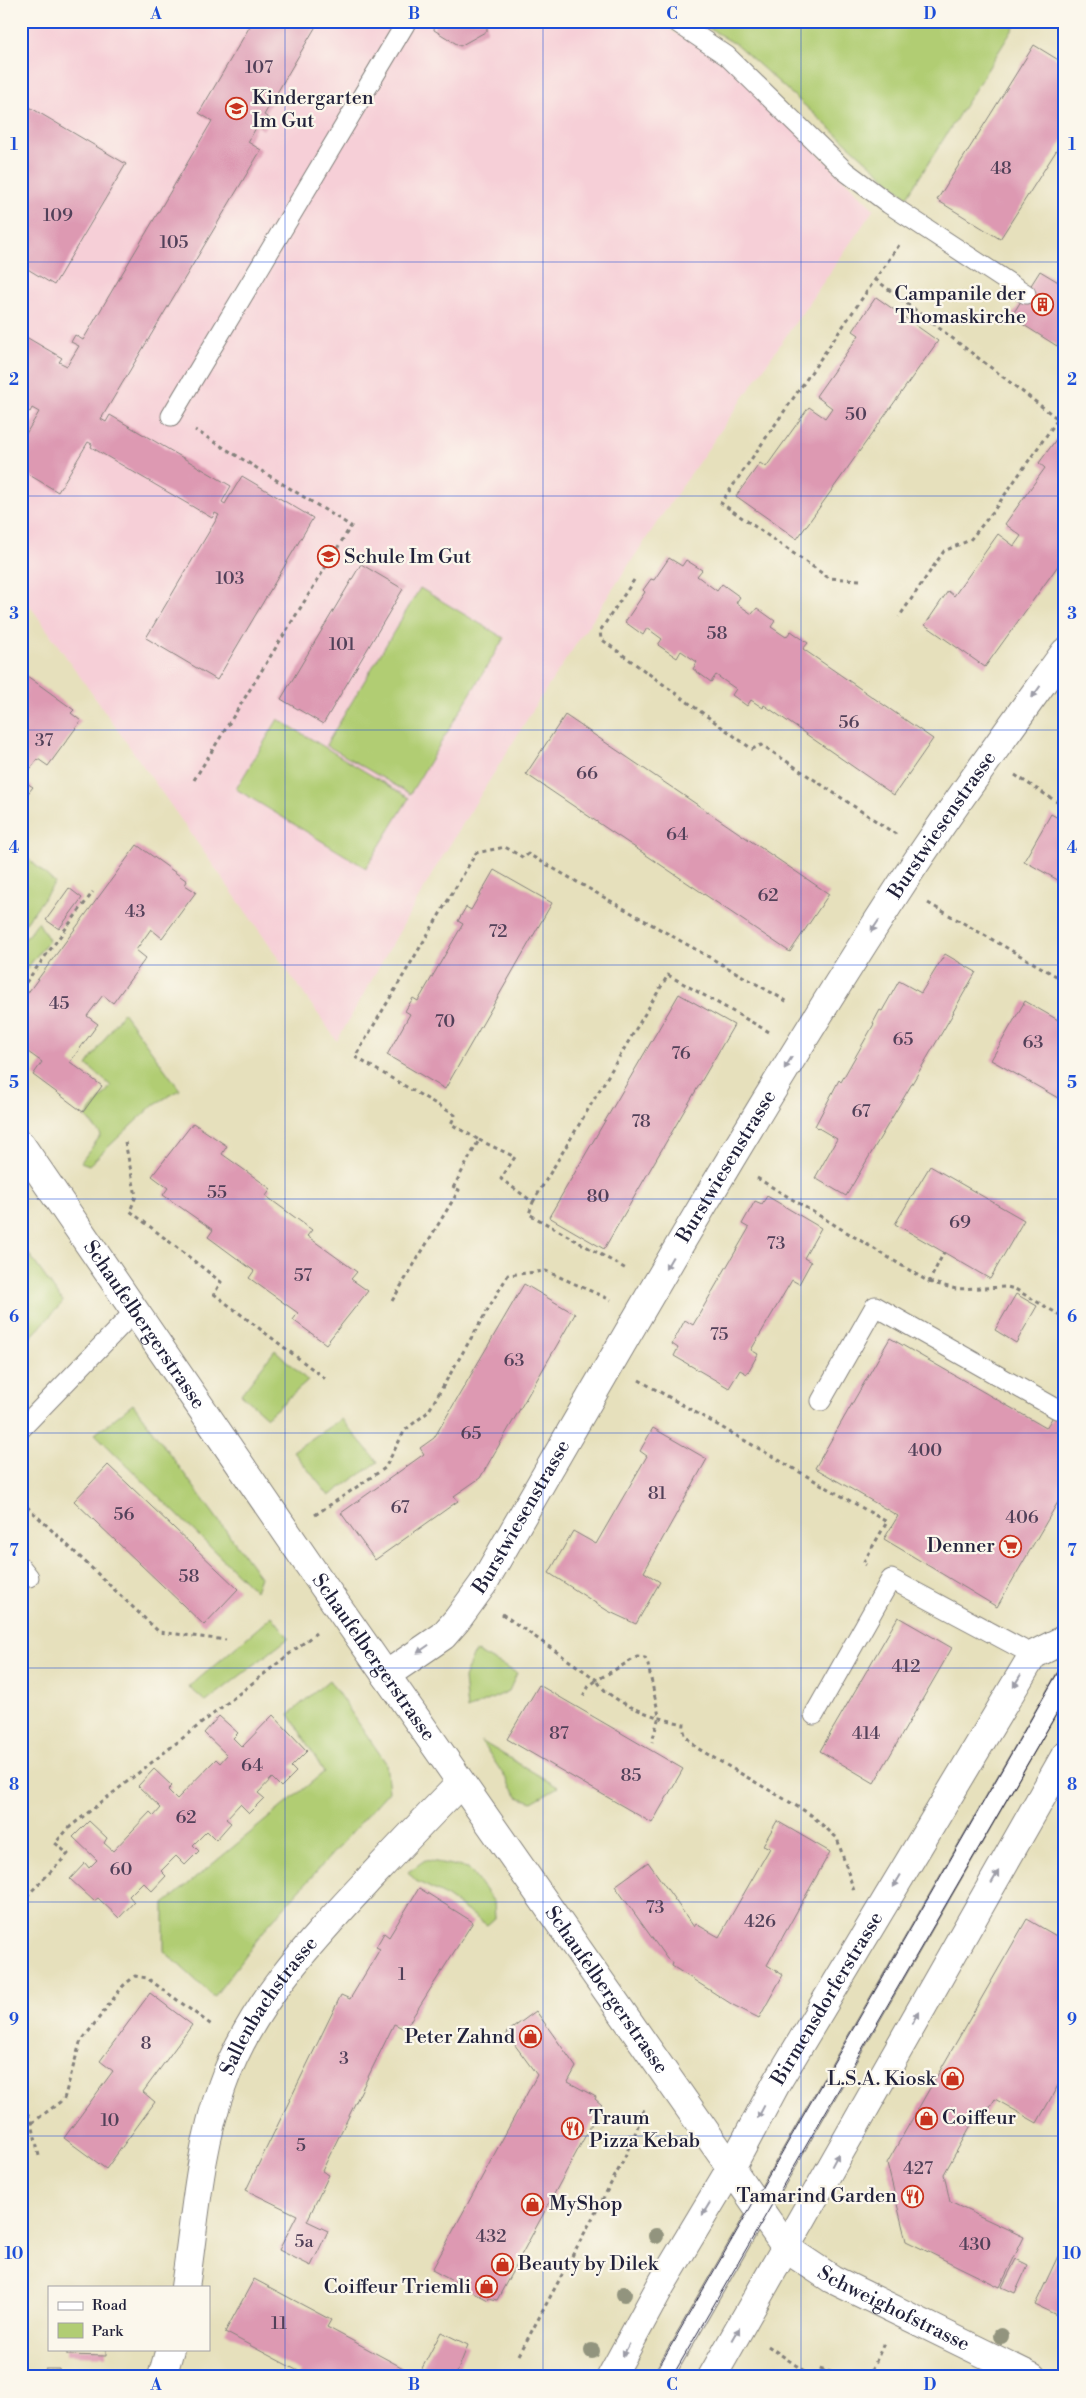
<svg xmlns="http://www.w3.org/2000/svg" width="1086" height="2398" viewBox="0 0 1086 2398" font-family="'Libre Bodoni',serif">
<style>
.built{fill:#f6cfd7}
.green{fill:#b1cd73;stroke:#6a7857}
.building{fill:#dd99b2}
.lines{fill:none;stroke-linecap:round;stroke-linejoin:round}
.service-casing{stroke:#84817c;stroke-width:21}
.minor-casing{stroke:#84817c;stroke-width:30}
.tertiary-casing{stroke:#84817c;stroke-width:30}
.secondary-casing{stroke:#84817c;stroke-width:30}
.path{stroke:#84817c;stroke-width:3;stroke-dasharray:4 4;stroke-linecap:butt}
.service{stroke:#fff;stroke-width:19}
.minor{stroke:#fff;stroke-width:28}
.tertiary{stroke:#fff;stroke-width:28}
.secondary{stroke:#fff;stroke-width:28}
.tram{stroke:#22223b;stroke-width:1}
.tree{fill:#92947e}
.oneway{fill:#9c9ca7}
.grid{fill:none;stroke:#1d4ed8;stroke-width:1;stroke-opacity:0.55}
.labels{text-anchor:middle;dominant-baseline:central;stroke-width:4.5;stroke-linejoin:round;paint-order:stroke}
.number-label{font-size:18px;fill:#514059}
.poi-label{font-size:20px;fill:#22223b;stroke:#fbf7ec;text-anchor:start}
.street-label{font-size:20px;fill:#22223b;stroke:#fbf7ec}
.neatline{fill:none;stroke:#1d4ed8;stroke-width:2}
.grid-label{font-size:16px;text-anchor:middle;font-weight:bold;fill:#1d4ed8}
</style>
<rect width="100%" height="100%" fill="#fbf7ec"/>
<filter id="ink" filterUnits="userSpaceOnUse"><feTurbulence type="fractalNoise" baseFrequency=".02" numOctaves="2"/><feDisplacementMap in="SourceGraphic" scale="10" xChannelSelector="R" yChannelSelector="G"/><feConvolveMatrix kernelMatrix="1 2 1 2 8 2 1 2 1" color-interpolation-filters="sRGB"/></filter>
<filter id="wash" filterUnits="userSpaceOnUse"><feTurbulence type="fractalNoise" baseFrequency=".0096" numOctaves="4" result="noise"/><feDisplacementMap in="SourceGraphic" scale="20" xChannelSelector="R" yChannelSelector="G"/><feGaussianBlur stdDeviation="1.12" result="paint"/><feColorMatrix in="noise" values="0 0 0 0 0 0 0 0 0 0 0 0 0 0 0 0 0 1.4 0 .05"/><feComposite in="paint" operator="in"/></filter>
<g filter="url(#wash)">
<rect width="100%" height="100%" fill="#e6e0bc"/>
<!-- built -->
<polygon class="built" points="21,21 653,21 722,58 874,209 658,521 539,700 435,869 337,1041 21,593"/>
<!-- green -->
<g class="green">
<polygon points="697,21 1018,21 907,197 737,45"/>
<polygon points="420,588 504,638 410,794 326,745"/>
<polygon points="278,719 409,798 366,868 236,789"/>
<polygon points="21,852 55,883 21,929"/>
<polygon points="38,922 49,940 21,976 21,944"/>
<polygon points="123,1012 180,1090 153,1105 89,1165 81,1162 101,1135 86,1117 111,1086 87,1065"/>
<polygon points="21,1243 63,1302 21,1348"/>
<polygon points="275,1350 308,1381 267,1417 241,1394"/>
<polygon points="133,1404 260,1577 255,1591 95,1434"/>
<polygon points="341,1419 378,1462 329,1496 293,1451"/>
<polygon points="272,1616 289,1638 206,1702 189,1687"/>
<polygon points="475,1651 517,1673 509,1691 467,1710 464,1678"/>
<polygon points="329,1680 386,1763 389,1791 269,1924 214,1997 164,1951 164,1904 324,1772 289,1714"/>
<polygon points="481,1741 558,1787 532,1802 518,1797"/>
<polygon points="425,1860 468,1868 494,1902 495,1918 487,1925 441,1893 416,1881 408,1872"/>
</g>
<g id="blocks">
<!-- building -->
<g class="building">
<polygon points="253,21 319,21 264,115 270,119 263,130 257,126 248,142 261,150 101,419 106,422 110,415 231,486 222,502 225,504 242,476 313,518 217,680 146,638 219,515 215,513 212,518 91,447 92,444 88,442 58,492 21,470 21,442 39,412 32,408 30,412 21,406 21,334 62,358 59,362 67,366 79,346 71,342 75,335 83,340 212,121 199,113"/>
<polygon points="435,21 487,21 487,31 460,46 434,30"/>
<polygon points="1034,45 1065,64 1065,137 1000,239 937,200"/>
<polygon points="21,102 126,164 54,285 21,265"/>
<polygon points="1040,271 1065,286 1065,333 1057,346 1011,317"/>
<polygon points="876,297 938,341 797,539 736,496 760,463 766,467 809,407 825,418 832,408 816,396 859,335 853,331"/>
<polygon points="1065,427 1065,556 985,667 925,625 948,591 954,596 998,534 1014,546 1021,536 1005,524 1045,468 1039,463"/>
<polygon points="669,558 682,566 686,560 702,570 697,576 717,591 722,584 740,597 736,603 752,614 757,608 775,621 771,627 786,637 791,631 808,643 803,649 933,739 894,795 764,705 763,708 751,700 747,706 732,695 736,689 716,675 711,682 693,669 697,662 681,651 677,658 658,645 662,639 647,628 643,635 625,622 645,592 643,590 651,579 654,580"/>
<polygon points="361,564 403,589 323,724 281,699"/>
<polygon points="23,673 74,710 71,713 81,721 48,766 38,759 22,780 33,787 21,802"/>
<polygon points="565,715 829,894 790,952 526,774"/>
<polygon points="1051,814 1065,822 1065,884 1024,861"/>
<polygon points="137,845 187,881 185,885 196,892 162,938 151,929 136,950 146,958 113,1003 103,995 87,1016 98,1024 70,1062 102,1086 83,1112 33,1075 42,1062 21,1047 21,1002"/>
<polygon points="494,870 552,903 445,1089 387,1055 410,1014 405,1011 413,998 418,1001 463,924 458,921 466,907 471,910"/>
<polygon points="69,888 82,898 59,929 46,920"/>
<polygon points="945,954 976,972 953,1012 954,1012 846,1196 815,1178 837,1139 815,1126 839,1080 841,1082 874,1024 873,1023 880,1010 882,1011 899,981 921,993"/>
<polygon points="679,994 734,1025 604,1249 549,1217"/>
<polygon points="1025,1001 1065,1024 1065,1102 991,1060"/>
<polygon points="193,1123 227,1146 222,1154 271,1189 266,1196 312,1230 307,1236 357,1272 351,1279 368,1291 326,1344 293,1320 298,1313 249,1278 254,1271 208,1237 213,1230 163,1195 168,1188 152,1176"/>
<polygon points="930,1166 1024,1220 990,1279 895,1224"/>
<polygon points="767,1196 821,1228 804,1258 811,1262 799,1284 792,1280 751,1350 758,1354 747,1374 740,1370 729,1388 674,1356 678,1348 672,1344 685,1320 693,1325 749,1228 742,1224 755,1201 762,1204"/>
<polygon points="524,1284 575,1314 480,1478 454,1496 458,1501 375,1560 341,1513 424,1454 420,1448 434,1438"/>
<polygon points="1016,1294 1037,1306 1016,1343 995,1330"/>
<polygon points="890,1338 1046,1428 1065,1397 1065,1490 997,1607 884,1539 898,1516 815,1468"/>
<polygon points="653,1428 707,1459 644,1572 660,1582 636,1624 608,1611 549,1573 573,1531 596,1544 647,1456 640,1451"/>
<polygon points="108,1465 238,1589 204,1625 74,1501"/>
<polygon points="898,1617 952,1648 874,1783 820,1751"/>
<polygon points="539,1685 683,1769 652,1823 507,1739"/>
<polygon points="273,1715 307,1751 291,1767 296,1772 281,1787 272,1778 258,1793 264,1798 249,1813 240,1804 226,1819 231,1823 216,1840 207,1831 193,1845 199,1851 185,1865 176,1856 161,1871 166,1876 152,1891 143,1882 129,1896 134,1902 119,1918 98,1898 94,1901 70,1879 85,1863 89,1868 97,1860 73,1837 89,1821 107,1838 104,1843 113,1851 150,1812 154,1816 161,1808 138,1786 154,1769 172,1786 168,1790 177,1799 216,1759 220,1763 227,1755 204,1733 219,1716 238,1733 233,1738 242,1747"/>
<polygon points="777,1821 830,1852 767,1965 783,1975 759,2018 733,2005 672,1966 673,1963 667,1959 615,1886 648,1862 694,1927 696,1924 719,1937 770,1848 763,1845"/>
<polygon points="419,1888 473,1922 405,2029 394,2024 322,2171 329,2175 307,2221 328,2231 311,2266 279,2250 297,2215 246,2190 341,1995 350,1999 380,1949 376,1947 384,1933 389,1937"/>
<polygon points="1027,1919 1065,1941 1065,1978 1063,1982 1065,1983 1065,2082 1061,2080 1037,2123 995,2099 981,2122 975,2118 944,2174 950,2202 1024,2237 1000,2287 906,2241 887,2163"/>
<polygon points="150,1993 192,2025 143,2092 155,2102 106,2169 64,2138 113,2071 100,2061"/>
<polygon points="536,2011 576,2067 568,2082 596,2097 595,2099 602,2105 497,2300 489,2298 488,2300 432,2270 537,2075 506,2033"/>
<polygon points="1058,2256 1065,2259 1065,2319 1035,2305"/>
<polygon points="1016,2259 1028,2265 1015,2293 1002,2287"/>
<polygon points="254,2279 331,2320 327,2327 418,2376 441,2332 468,2345 456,2375 451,2373 449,2377 297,2377 300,2372 225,2332"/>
<polygon points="67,2349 106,2349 106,2356 67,2355"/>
<polygon points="45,2369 59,2369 60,2373 96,2373 95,2377 21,2377 21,2372 45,2372"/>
</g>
</g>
</g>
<g filter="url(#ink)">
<use href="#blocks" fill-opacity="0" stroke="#84817c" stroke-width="1"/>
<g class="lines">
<defs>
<g id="service">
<polyline points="675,21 727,56 845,171 889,204 1026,294"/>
<polyline points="171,416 407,21"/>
<polyline points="821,1401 875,1306 1057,1409"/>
<polyline points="21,1429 135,1311"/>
<polyline points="21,1567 29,1577"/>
<polyline points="814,1715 891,1579 1033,1655"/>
<polyline points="663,2377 1065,1679"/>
</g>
<g id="minor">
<path id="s1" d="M386 1675 443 1636 457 1620 483 1584C619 1348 754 1111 903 882 954 804 1010 728 1065 652"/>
<path id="s2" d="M185 2287C195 2220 199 2150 222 2086 250 2005 312 1940 370 1878 400 1846 430 1814 461 1783"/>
<polyline points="162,2377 170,2349"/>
</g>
<g id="tertiary">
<path id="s3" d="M21 1145 313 1571 731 2168"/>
</g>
<g id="secondary">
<path id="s4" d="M731 2168 787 2249 832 2279 1032 2377"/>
<path id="s5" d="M611 2377 661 2285 731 2168 776 2084 1033 1655 1065 1639"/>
<polyline points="712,2377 1065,1756"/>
</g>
</defs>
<!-- service casing -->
<use href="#service" class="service-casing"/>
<!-- minor casing -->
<use href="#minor" class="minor-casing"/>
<!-- tertiary casing -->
<use href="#tertiary" class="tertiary-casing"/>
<!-- secondary casing -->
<use href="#secondary" class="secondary-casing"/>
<!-- path -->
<g class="path">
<polyline points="875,279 1058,419 992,513 970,540 944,551 899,617"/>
<polyline points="1058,419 1065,406"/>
<polyline points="634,580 600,631 601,639 752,749 762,745 897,835"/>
<polyline points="860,580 829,578 721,503 899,245"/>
<polyline points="1015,775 1065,807"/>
<polyline points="194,780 351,526 195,430"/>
<polyline points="928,903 1065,981"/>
<polyline points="21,989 93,892"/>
<polyline points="479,1140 515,1157 501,1179 533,1202 529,1214 628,1270"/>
<polyline points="125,1142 136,1196 130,1211 221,1282 214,1294 327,1380"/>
<polyline points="757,1178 929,1282 944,1252"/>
<polyline points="533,1202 668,975 771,1033"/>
<polyline points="929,1282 956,1289 1007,1287 1015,1289 1065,1318"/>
<polyline points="392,1301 459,1190 453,1188 479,1140 451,1124 455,1115 355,1057 476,853 505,847 524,858 528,854 788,1002"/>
<polyline points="639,1380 887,1522 863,1563 866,1565"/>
<polyline points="21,1501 159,1632 226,1640"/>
<polyline points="315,1515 385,1468 405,1430 428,1412 508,1275 546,1271 611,1300"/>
<polyline points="502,1614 597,1680 637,1657 645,1658 648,1665 659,1716 652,1742"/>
<path d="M583 1696 589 1686 597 1680C608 1703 659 1719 684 1724 682 1735 689 1740 697 1748L810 1814 837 1838 854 1891"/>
<polyline points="21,1902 68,1854 55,1843 71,1826 316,1633"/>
<polyline points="21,2099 32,2123 39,2156"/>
<polyline points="32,2123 64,2099 80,2043 123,1986 135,1976 147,1978 213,2026"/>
<polyline points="768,2346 813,2377"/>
<polyline points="519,2355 622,2163 636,2131 644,2109"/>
<polyline points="832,2377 819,2369 851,2377"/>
<polyline points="869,2377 885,2341"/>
</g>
<!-- service -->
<use href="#service" class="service"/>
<!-- minor -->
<use href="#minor" class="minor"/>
<!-- tertiary -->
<use href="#tertiary" class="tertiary"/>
<!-- secondary -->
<use href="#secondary" class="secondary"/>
<!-- tram -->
<g class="tram">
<polyline points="653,2377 1065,1660"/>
<polyline points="672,2377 1065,1699"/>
</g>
</g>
<!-- trees -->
<g class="tree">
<circle cx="656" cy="2236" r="8"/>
<circle cx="624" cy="2294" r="8"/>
<circle cx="1001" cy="2336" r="8"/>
<circle cx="592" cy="2351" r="8"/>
</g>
<!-- one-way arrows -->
<defs><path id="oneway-solid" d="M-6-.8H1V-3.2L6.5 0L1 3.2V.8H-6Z" transform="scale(1.25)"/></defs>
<g class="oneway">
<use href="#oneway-solid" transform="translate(1036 692) rotate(126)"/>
<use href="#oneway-solid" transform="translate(875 926) rotate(123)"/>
<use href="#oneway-solid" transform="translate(788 1063) rotate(122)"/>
<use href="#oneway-solid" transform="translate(669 1263) rotate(120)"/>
<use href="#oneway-solid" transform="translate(423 1649) rotate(145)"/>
<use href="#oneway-solid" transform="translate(1017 1681) rotate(121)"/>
<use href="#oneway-solid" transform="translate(995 1877) rotate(-60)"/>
<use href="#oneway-solid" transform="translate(897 1881) rotate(121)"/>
<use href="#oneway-solid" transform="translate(915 2018) rotate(-60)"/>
<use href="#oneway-solid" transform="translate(761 2112) rotate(118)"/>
<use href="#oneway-solid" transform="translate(835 2160) rotate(-62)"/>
<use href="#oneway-solid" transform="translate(706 2209) rotate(121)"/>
<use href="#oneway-solid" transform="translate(736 2334) rotate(-61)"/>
<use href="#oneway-solid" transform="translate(626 2350) rotate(119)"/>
</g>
</g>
<!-- grid -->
<path class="grid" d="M285 21V2377M543 21V2377M801 21V2377M21 262H1065M21 496H1065M21 730H1065M21 965H1065M21 1199H1065M21 1433H1065M21 1668H1065M21 1902H1065M21 2136H1065"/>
<!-- icons -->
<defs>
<symbol id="school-ring" viewBox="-11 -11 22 22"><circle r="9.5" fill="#fbf7ec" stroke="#c8321e" stroke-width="1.5"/><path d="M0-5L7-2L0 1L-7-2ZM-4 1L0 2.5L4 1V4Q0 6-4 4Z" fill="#c8321e"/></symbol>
<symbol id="building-ring" viewBox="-11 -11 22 22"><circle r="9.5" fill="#fbf7ec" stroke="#c8321e" stroke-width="1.5"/><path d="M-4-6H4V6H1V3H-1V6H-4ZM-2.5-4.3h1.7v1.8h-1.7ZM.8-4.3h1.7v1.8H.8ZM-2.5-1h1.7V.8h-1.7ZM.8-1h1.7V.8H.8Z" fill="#c8321e"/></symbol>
<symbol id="supermarket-ring" viewBox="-11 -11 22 22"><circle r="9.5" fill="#fbf7ec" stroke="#c8321e" stroke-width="1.5"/><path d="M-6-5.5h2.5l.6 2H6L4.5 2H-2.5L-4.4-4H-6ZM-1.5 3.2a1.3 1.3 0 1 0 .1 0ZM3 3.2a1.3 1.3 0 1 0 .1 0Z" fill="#c8321e"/></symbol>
<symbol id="shop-ring" viewBox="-11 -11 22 22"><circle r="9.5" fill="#fbf7ec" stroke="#c8321e" stroke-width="1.5"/><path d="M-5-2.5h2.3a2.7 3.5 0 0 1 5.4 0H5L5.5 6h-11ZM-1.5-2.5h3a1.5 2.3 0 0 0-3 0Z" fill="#c8321e"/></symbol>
<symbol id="restaurant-ring" viewBox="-11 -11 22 22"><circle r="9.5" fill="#fbf7ec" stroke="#c8321e" stroke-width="1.5"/><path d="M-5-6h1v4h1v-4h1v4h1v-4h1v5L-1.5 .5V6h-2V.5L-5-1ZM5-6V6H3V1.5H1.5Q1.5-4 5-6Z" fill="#c8321e"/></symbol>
</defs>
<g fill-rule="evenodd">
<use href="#school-ring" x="224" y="96" width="25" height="25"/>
<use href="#building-ring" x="1030" y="292" width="25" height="25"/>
<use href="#school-ring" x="316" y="544" width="25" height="25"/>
<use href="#supermarket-ring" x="998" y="1534" width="25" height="25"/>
<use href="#shop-ring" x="518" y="2024" width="25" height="25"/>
<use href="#shop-ring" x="940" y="2066" width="25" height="25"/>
<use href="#shop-ring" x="914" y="2106" width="25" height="25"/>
<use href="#restaurant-ring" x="560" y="2116" width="25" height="25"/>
<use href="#restaurant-ring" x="900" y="2184" width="25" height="25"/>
<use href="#shop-ring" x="520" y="2192" width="25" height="25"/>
<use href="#shop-ring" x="490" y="2252" width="25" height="25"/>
<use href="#shop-ring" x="474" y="2274" width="25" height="25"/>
</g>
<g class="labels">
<!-- number labels -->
<g class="number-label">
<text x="259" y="67">107</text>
<text x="1001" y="168">48</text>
<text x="58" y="215">109</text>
<text x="174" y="242">105</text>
<text x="856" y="414">50</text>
<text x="230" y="578">103</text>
<text x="717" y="633">58</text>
<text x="342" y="644">101</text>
<text x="849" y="722">56</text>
<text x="44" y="740">37</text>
<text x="587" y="773">66</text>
<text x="677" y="834">64</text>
<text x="768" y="895">62</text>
<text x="135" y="911">43</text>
<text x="498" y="931">72</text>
<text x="59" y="1003">45</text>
<text x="445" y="1021">70</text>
<text x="903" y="1039">65</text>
<text x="1033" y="1042">63</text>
<text x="681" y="1053">76</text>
<text x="861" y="1111">67</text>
<text x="641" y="1121">78</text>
<text x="217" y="1192">55</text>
<text x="598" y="1196">80</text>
<text x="960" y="1222">69</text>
<text x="776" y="1243">73</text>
<text x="303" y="1275">57</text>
<text x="719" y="1334">75</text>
<text x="514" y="1360">63</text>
<text x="471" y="1433">65</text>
<text x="925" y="1450">400</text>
<text x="657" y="1493">81</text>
<text x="400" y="1507">67</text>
<text x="124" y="1514">56</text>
<text x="1022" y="1517">406</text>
<text x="189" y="1576">58</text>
<text x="906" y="1666">412</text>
<text x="559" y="1733">87</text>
<text x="866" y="1733">414</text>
<text x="252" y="1765">64</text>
<text x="631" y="1775">85</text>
<text x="186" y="1817">62</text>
<text x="121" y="1869">60</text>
<text x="655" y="1907">73</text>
<text x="760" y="1921">426</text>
<text x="402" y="1974">1</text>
<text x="146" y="2043">8</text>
<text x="344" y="2058">3</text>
<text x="110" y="2120">10</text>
<text x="301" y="2145">5</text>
<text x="918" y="2168">427</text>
<text x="491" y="2236">432</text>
<text x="304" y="2241">5a</text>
<text x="975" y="2244">430</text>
<text x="279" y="2323">11</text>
</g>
<!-- poi labels -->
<g class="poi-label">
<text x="252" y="98">Kindergarten<tspan x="252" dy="23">Im Gut</tspan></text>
<text x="1026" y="294" text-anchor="end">Campanile der<tspan x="1026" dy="23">Thomaskirche</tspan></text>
<text x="344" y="557">Schule Im Gut</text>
<text x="995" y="1546" text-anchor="end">Denner</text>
<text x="515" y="2037" text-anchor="end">Peter Zahnd</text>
<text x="936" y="2079" text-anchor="end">L.S.A. Kiosk</text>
<text x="589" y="2118">Traum<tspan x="589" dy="23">Pizza Kebab</tspan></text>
<text x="942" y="2118">Coiffeur</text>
<text x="897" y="2196" text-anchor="end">Tamarind Garden</text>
<text x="549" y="2204">MyShop</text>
<text x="518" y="2264">Beauty by Dilek</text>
<text x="471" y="2287" text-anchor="end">Coiffeur Triemli</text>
</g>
<!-- street labels -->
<g class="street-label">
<text stroke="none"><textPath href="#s1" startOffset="1022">Burstwiesenstrasse</textPath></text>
<text stroke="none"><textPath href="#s1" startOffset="618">Burstwiesenstrasse</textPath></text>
<text stroke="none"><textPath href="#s3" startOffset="218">Schaufelbergerstrasse</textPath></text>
<text stroke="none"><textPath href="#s1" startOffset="212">Burstwiesenstrasse</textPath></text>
<text stroke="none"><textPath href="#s3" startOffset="622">Schaufelbergerstrasse</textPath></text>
<text stroke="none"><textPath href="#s3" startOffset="1028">Schaufelbergerstrasse</textPath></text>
<text stroke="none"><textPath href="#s5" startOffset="436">Birmensdorferstrasse</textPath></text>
<text stroke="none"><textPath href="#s2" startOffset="298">Sallenbachstrasse</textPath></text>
<text stroke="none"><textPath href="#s4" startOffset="221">Schweighofstrasse</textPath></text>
</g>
</g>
<!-- margin -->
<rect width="1086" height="2398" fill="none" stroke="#fbf7ec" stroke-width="55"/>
<!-- legend -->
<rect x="48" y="2286" width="162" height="65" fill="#fbf7ec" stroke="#a4a2a5"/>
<rect x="58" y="2302" width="25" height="8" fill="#ffffff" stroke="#a4a2a5"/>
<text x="92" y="2310" font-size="15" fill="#22223b">Road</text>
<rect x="58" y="2323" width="25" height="15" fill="#b1cd73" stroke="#a4a2a5"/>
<text x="92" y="2336" font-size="15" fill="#22223b">Park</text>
<rect x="28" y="28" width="1030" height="2342" class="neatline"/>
<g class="grid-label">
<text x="156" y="19">A</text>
<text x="414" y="19">B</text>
<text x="672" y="19">C</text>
<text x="930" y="19">D</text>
<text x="14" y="150">1</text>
<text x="1072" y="150">1</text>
<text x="14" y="385">2</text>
<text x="1072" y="385">2</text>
<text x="14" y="619">3</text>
<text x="1072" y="619">3</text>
<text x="14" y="853">4</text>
<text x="1072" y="853">4</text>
<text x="14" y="1088">5</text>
<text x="1072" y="1088">5</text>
<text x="14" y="1322">6</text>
<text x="1072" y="1322">6</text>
<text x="14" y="1556">7</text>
<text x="1072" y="1556">7</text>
<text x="14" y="1790">8</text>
<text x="1072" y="1790">8</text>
<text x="14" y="2025">9</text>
<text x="1072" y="2025">9</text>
<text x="14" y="2259">10</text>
<text x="1072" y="2259">10</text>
<text x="156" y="2390">A</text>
<text x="414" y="2390">B</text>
<text x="672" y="2390">C</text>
<text x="930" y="2390">D</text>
</g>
</svg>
